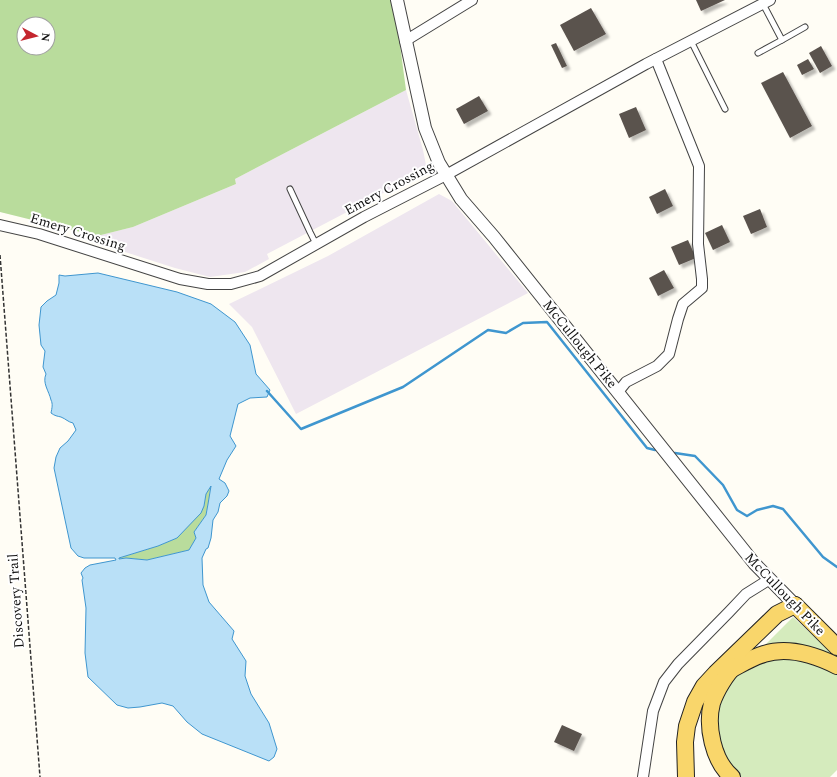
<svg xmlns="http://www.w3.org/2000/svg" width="837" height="777" viewBox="0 0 837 777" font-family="Spectral,serif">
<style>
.industrial{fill:#eee6ef}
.green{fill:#d5ebbd}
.forest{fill:#b9dc9c;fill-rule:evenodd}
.water{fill:#b9e0f7;stroke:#3f96cf;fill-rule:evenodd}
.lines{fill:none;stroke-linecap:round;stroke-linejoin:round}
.stream{stroke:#3f96cf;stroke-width:2.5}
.building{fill:#5a524d;filter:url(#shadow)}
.service-casing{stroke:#444;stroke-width:7}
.minor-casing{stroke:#444;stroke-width:12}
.tertiary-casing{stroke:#444;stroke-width:14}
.primary-casing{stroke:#222;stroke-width:18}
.path{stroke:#333;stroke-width:1.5;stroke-dasharray:4 2;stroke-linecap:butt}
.service{stroke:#fff;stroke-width:5}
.minor{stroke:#fff;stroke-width:10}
.tertiary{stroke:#fff;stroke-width:12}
.primary{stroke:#f9d66b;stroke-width:16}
.labels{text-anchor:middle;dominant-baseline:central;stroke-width:4;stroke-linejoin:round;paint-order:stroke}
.street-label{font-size:14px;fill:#111;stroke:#fff}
</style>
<defs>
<filter id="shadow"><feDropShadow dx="3.5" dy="3.5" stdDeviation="1" flood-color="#0004"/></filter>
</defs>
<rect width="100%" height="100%" fill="#fffdf5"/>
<!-- industrial -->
<g class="industrial">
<polygon points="406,90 423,150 427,170 267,254 269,259 245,272 210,277 175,268 97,243 97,236 133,227 236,184 235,179"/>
<polygon points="439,194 452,201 528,293 296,414 252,327 229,304 328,256"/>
</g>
<!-- green -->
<g class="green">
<polygon points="793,617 837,658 761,649"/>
<polygon points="778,655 837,669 837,770 830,777 740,777 733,769 718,741 717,714 723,693 738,674"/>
</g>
<!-- forest -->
<g class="forest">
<path d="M0 0H394L406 90 235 179 236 184 133 227 97 236 0 212ZM24 24H48V48H24Z"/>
<polygon points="211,485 208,504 206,515 194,532 196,538 189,550 147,560 126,558 119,559 119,558 158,546 177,538 204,506 206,494"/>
</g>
<!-- water -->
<path class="water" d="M98 273 177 292 211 304 235 322 250 345 256 374 270 390 267 397 250 398 238 404 230 436 236 446 227 460 219 479 225 483 229 491 227 496 220 503 218 512 213 520 211 538 208 548 206 549 202 558 203 585 209 602 234 631 232 639 246 661 245 676 251 694 269 723 277 749 274 757 269 761 202 734 187 722 173 706 162 703 140 707 128 708 117 705 88 677 85 653 86 608 82 580 83 578 81 573 85 568 90 565 116 560 115 558H84L78 556 71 548 54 468 56 457 60 448 68 441 76 430 73 423C68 422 66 419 61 417 57 416 55 416 51 413 52 408 53 404 51 400 49 391 42 383 46 374L43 367 45 351 41 345 39 325 41 307 47 301 56 295 59 283V275L65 276ZM211 486 208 504 206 515 194 532 196 538 189 550 147 560 126 558 119 559V558L158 546 177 538 201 513 204 506 206 494Z"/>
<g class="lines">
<!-- stream -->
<g class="stream">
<polyline points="267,391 301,429 403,387 488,330 506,333 523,323 547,322 647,448 655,450"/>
<polyline points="675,453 695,456 723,485 737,510 747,516 757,510 773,506 783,509 823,557 837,567"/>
</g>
</g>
<!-- building -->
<g class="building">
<polygon points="696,0 725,0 701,11"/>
<polygon points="591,8 606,34 574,51 560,25"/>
<polygon points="556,43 567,66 562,68 551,45"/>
<polygon points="821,46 832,66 820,73 809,53"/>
<polygon points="808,59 814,69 802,75 797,65"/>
<polygon points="783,72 812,126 790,138 761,83"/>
<polygon points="479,96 488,111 464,124 456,109"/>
<polygon points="636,107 646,130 629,138 619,114"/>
<polygon points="665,189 673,206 657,214 649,197"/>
<polygon points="760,209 767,227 751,234 743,216"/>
<polygon points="722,225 730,242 713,250 705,233"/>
<polygon points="688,240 696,258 679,265 671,247"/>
<polygon points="664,270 674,288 658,296 649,278"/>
<polygon points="562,725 582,734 574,751 554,742"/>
</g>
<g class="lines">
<defs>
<g id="service">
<polyline points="763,4 782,40 805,27"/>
<polyline points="691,41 725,109"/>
<polyline points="758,53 782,40"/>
<polyline points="290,189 310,232 316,244"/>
</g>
<g id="minor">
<polyline points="405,41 472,0"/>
<polyline points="0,225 39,234 180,279 208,284 231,284 260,276 364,217 446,175 646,64 770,0"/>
<polyline points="618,392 626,382 657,366 669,354 678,319 683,304 702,288 702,279 698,244 699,166 656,59"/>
<polyline points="643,777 653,711 664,682 678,664 729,612 746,594 770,579"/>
</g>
<polyline id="tertiary" points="397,0 425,128 439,163 461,199 494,237 754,563 795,605"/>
<g id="primary">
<polyline points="795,605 837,647"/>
<path d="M730 670C740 665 753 657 764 654 789 646 815 655 837 666"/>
<polyline points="686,777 685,742 687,726 695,702 704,686 716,673 777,614 795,605"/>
<path d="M732 777C713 761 706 726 712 703 716 691 726 674 735 666"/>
</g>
</defs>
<!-- service casing -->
<use href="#service" class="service-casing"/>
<!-- minor casing -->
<use href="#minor" class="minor-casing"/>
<!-- tertiary casing -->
<use href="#tertiary" class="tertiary-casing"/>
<!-- primary casing -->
<use href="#primary" class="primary-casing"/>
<!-- path -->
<polyline class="path" points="0,255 40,777"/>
<!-- service -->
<use href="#service" class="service"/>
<!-- minor -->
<use href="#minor" class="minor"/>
<!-- tertiary -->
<use href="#tertiary" class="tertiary"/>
<!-- primary -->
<use href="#primary" class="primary"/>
</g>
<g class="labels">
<!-- street labels -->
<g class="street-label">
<text transform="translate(389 188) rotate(-28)">Emery Crossing</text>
<text transform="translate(78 232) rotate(17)">Emery Crossing</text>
<text transform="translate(580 344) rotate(51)">McCullough Pike</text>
<text transform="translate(785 594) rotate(46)">McCullough Pike</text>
<text transform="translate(16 601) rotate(-94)">Discovery Trail</text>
</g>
</g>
<!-- north arrow -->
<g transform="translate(36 36) rotate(97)"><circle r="19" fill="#ffffff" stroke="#a0a0a0"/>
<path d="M0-3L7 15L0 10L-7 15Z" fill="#c4262e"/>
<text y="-6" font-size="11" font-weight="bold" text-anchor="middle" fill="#111111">N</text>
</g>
</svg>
